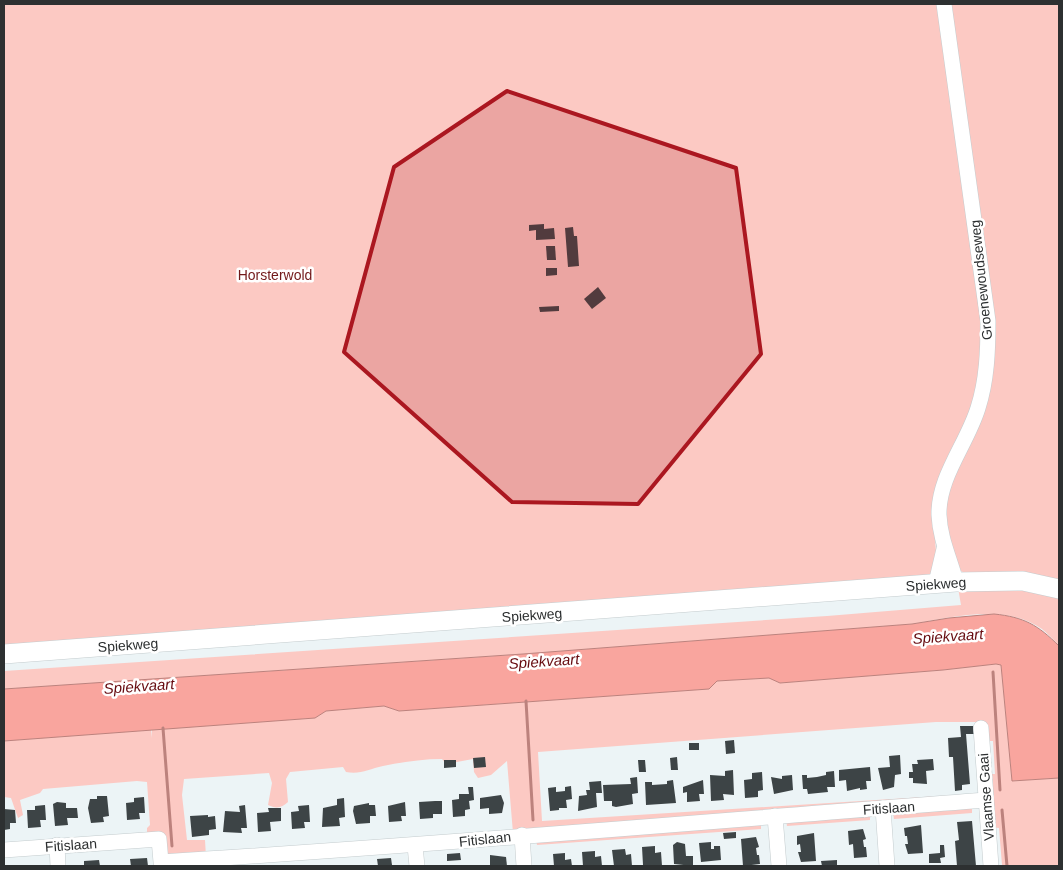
<svg xmlns="http://www.w3.org/2000/svg" width="1063" height="870" viewBox="0 0 1063 870" font-family="Arial,sans-serif">
<style>
.green{fill:#fcc9c3}
.water{fill:#f9a59e;stroke:#bc827d}
.lines{fill:none;stroke-linecap:round;stroke-linejoin:round}
.stream{stroke:#bc827d;stroke-width:3}
.building{fill:#3d4446}
.minor-casing{stroke:#c4ccce;stroke-width:16}
.major-casing{stroke:#c4ccce;stroke-width:20}
.minor{stroke:#fff;stroke-width:15}
.major{stroke:#fff;stroke-width:19}
.marked{fill:#ab1720;fill-opacity:0.2;stroke:#ab1720;stroke-width:4;stroke-linejoin:round}
.labels{text-anchor:middle;dominant-baseline:central;stroke-width:5;stroke-linejoin:round;paint-order:stroke}
.park-label{font-size:14px;fill:#72191a;stroke:#fff}
.street-label{font-size:14px;fill:#2d3031;stroke:#fff}
.water-label{font-size:15px;font-style:italic;fill:#660a0f;stroke:#fff}
</style>
<rect width="100%" height="100%" fill="#ecf4f6"/>
<!-- green -->
<g class="green">
<path d="M4 4H1059V582L971 575C966 573 960 572 957 567 950 557 947 524 946 511 943 517 937 526 936 533 932 553 946 563 924 579L4 649Z"/>
<path d="M1026 587 1059 597V646C1054 640 1048 634 1042 629 1006 603 952 617 912 624L523 654 4 689V671L827 616 961 605 958 588Z"/>
<path d="M996 664 1001 665 1012 781 1059 778V866H995L1002 865 999 828 991 827 986 774H995L993 741H984L978 722H936L538 752 542 821 971 794 513 833 507 761 491 775 478 778 474 772 473 759 446 764 442 759C422 759 403 762 383 766 369 769 360 775 346 772L343 767 290 772 286 779 288 802C282 808 276 809 268 805L272 783 269 773 184 779 182 795 187 840H205L206 857 172 858 165 853 164 834H147V828L150 825 147 782 137 781 43 789 40 793 20 800 23 815 18 818 11 798 4 797V741L151 729 152 738V728L315 718 326 711 384 706 399 711 709 689 717 681 770 678 780 683 943 670Z"/>
<polygon points="972,807 972,813 894,819 893,812"/>
<polygon points="870,815 870,820 787,826 786,820"/>
<polygon points="761,823 761,829 537,845 536,840"/>
</g>
<!-- water -->
<path class="water" d="M994 614C1024 617 1038 625 1059 646V778L1012 781 1001 665 996 664 943 670 780 683 769 678 717 681 709 689 399 711 384 706 326 711 315 718 4 741V689L523 654 912 624 949 618Z"/>
<g class="lines">
<!-- stream -->
<g class="stream">
<polyline points="993,672 1000,790"/>
<polyline points="526,701 533,820"/>
<polyline points="163,728 172,846"/>
<polyline points="1002,810 1007,866"/>
</g>
</g>
<!-- building -->
<g class="building">
<polygon points="544,224 544,229 554,228 555,239 536,240 536,230 529,231 529,225"/>
<polygon points="573,227 574,236 577,236 579,266 568,267 565,228"/>
<polygon points="546,246 555,246 556,260 547,260"/>
<polygon points="546,268 557,268 557,275 546,276"/>
<polygon points="598,287 606,298 592,309 584,299"/>
<polygon points="559,306 559,311 540,312 539,307"/>
<polygon points="960,726 973,726 974,734 966,734 970,784 962,785 962,790 955,791 953,757 949,757 948,738 961,737"/>
<polygon points="734,740 735,753 726,754 725,741"/>
<rect x="689" y="743" width="10" height="7"/>
<polygon points="900,755 901,774 895,775 894,787 883,790 878,768 890,767 889,756"/>
<polygon points="485,757 486,767 474,768 473,758"/>
<polygon points="677,757 678,770 671,770 670,758"/>
<polygon points="933,759 934,770 926,771 927,784 913,783 913,778 909,778 909,772 913,772 912,764 918,764 917,760"/>
<polygon points="444,760 456,760 456,767 444,768"/>
<polygon points="638,760 645,760 646,772 639,772"/>
<polygon points="870,767 871,781 866,781 867,789 860,790 860,788 847,791 846,780 839,781 839,770"/>
<polygon points="733,770 734,795 723,794 724,800 711,801 710,775 725,776 725,771"/>
<polygon points="834,771 835,787 827,787 828,792 808,794 807,789 803,789 802,775 807,775 807,778 817,777 826,775 826,772"/>
<polygon points="762,772 763,790 758,791 758,797 745,798 744,780 752,779 752,773"/>
<polygon points="792,775 793,790 774,794 771,777 782,779 782,776"/>
<polygon points="637,777 638,793 632,794 633,804 616,807 612,806 612,801 604,801 603,785 631,784 630,778"/>
<polygon points="673,780 676,803 646,805 645,782 652,782 652,785 667,784 667,781"/>
<polygon points="703,780 704,794 699,794 700,801 687,802 687,792 683,793 683,787"/>
<polygon points="601,781 602,793 596,793 597,807 578,811 579,796 587,795 586,790 590,790 589,782"/>
<polygon points="571,786 572,799 566,800 567,808 559,808 559,810 550,811 548,788 556,787 556,792 565,791 565,787"/>
<polygon points="468,787 473,787 474,800 469,801 470,809 465,810 465,816 453,817 452,800 459,799 459,794 469,794"/>
<polygon points="501,795 504,803 502,813 489,814 489,808 480,809 480,798"/>
<polygon points="97,796 107,796 109,816 103,817 104,822 91,823 88,808 90,799 97,799"/>
<polygon points="144,797 145,813 139,813 140,819 127,820 126,803 134,802 134,798"/>
<polygon points="344,798 345,817 339,818 340,826 322,827 323,808 337,805 337,799"/>
<polygon points="435,801 442,801 442,814 433,814 433,818 420,819 419,802"/>
<polygon points="57,802 66,803 66,808 77,808 78,818 67,818 68,825 55,826 53,804"/>
<polygon points="405,802 406,816 401,816 402,821 389,822 388,806"/>
<polygon points="369,803 369,805 375,805 376,816 370,816 370,823 356,824 353,811 354,806"/>
<polygon points="45,805 46,820 40,820 41,827 28,828 27,810 35,810 35,806"/>
<polygon points="245,805 247,828 241,828 242,833 223,832 225,811 240,812 239,806"/>
<polygon points="309,805 310,822 304,822 305,828 292,829 291,812 299,811 298,806"/>
<polygon points="268,808 281,808 281,821 270,822 271,831 258,832 257,813 269,812"/>
<polygon points="4,809 15,810 16,823 10,823 10,829 4,830"/>
<polygon points="208,815 208,817 215,816 216,829 209,830 209,835 192,837 190,816"/>
<polygon points="972,821 976,866 957,866 955,841 959,840 957,822"/>
<polygon points="921,825 923,853 908,854 905,844 908,844 907,836 905,836 904,828"/>
<polygon points="863,829 866,839 863,840 864,847 866,847 867,857 854,858 853,844 849,845 848,831"/>
<polygon points="736,832 736,838 724,839 723,833"/>
<polygon points="814,833 816,861 801,862 798,852 801,852 800,844 797,845 797,836"/>
<polygon points="756,837 759,847 756,848 757,855 759,855 760,864 743,866 741,839"/>
<polygon points="677,842 685,844 686,856 693,856 693,866 674,864 673,845"/>
<polygon points="711,842 711,849 714,849 714,846 720,846 721,860 701,862 699,843"/>
<polygon points="940,845 944,845 945,857 940,858 941,863 929,863 929,854 940,853"/>
<polygon points="655,846 655,853 661,852 662,866 643,865 642,847"/>
<polygon points="625,849 626,855 631,854 632,866 614,866 612,850"/>
<polygon points="595,851 595,857 601,856 602,866 583,866 582,852"/>
<polygon points="460,853 461,860 447,861 447,854"/>
<polygon points="565,853 565,860 571,859 572,866 554,866 553,854"/>
<polygon points="490,855 506,857 507,866 490,866"/>
<polygon points="147,858 148,866 131,866 130,859"/>
<polygon points="391,858 392,865 378,866 377,859"/>
<polygon points="99,860 100,866 84,866 84,861"/>
<polygon points="837,860 837,866 822,866 821,861"/>
</g>
<g class="lines">
<defs>
<g id="minor">
<path d="M944 4 988 321C988 350 987 380 978 408 967 444 938 477 939 515 940 539 950 559 956 582"/>
<polyline points="936,583 944,549"/>
<polyline points="981,728 991,866"/>
<polyline points="883,808 887,866"/>
<polyline points="775,816 779,866"/>
<polyline points="522,835 524,866"/>
<polyline points="57,845 58,866"/>
<polyline points="415,846 417,866"/>
<path d="M4 850 159 839 161 862C436 845 711 821 986 800"/>
</g>
<polyline id="major" points="4,654 956,582 1023,581 1059,589"/>
</defs>
<!-- minor casing -->
<use href="#minor" class="minor-casing"/>
<!-- major casing -->
<use href="#major" class="major-casing"/>
<!-- minor -->
<use href="#minor" class="minor"/>
<!-- major -->
<use href="#major" class="major"/>
</g>
<!-- marked area -->
<path class="marked" d="M507 91 736 168 761 354 638 504 512 502 344 352 394 167Z"/>
<g class="labels">
<!-- park labels -->
<g class="park-label">
<text x="275" y="275">Horsterwold</text>
</g>
<!-- street labels -->
<g class="street-label">
<text transform="translate(981 280) rotate(-96)">Groenewoudseweg</text>
<text transform="translate(936 584) rotate(-4)">Spiekweg</text>
<text transform="translate(532 615) rotate(-4)">Spiekweg</text>
<text transform="translate(128 645) rotate(-4)">Spiekweg</text>
<text transform="translate(986 797) rotate(-94)">Vlaamse Gaai</text>
<text transform="translate(889 808) rotate(-4)">Fitislaan</text>
<text transform="translate(485 839) rotate(-6)">Fitislaan</text>
<text transform="translate(71 845) rotate(-4)">Fitislaan</text>
</g>
<!-- water labels -->
<g class="water-label">
<text transform="translate(948 636) rotate(-4)">Spiekvaart</text>
<text transform="translate(544 661) rotate(-4)">Spiekvaart</text>
<text transform="translate(139 686) rotate(-4)">Spiekvaart</text>
</g>
</g>
<!-- border -->
<rect width="1063" height="870" fill="none" stroke="#2d3031" stroke-width="10"/>
</svg>
